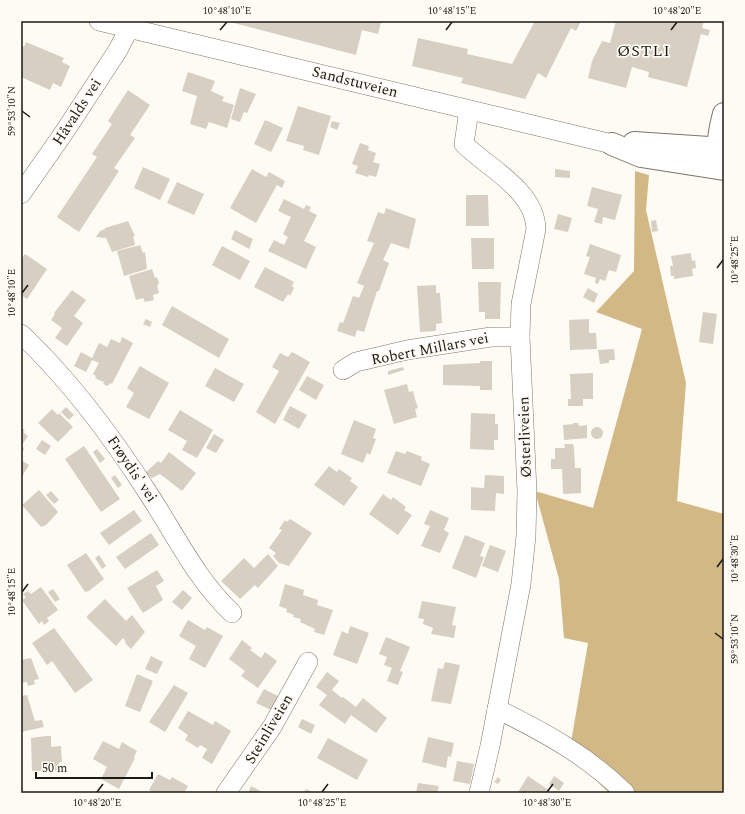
<svg xmlns="http://www.w3.org/2000/svg" width="745" height="814" viewBox="0 0 745 814" font-family="Spectral,serif">
<style>
.forest{fill:#d2b885}
.building{fill:#d7cfc1}
.lines{fill:none;stroke-linecap:round;stroke-linejoin:round}
.minor-casing{stroke:#7c7569;stroke-width:20}
.major-casing{stroke:#7c7569;stroke-width:24}
.highway-casing{stroke:#7c7569;stroke-width:24}
.minor{stroke:#fff;stroke-width:19}
.major{stroke:#fff;stroke-width:22}
.highway{stroke:#fff;stroke-width:22}
.ticks{fill:none;stroke:#1c1a14;stroke-width:1.5}
.labels{text-anchor:middle;dominant-baseline:central;stroke-width:3.5;stroke-linejoin:round;paint-order:stroke}
.street-label{font-size:15px;fill:#1c1a14;stroke:#fefbf5}
.neighbourhood-label{font-size:16px;letter-spacing:1px;fill:#1c1a14;stroke:#fefbf5}
.neatline{fill:none;stroke:#1c1a14;stroke-width:1.5}
.ticks-label{font-size:10px;text-anchor:middle;fill:#1c1a14}
</style>
<rect width="100%" height="100%" fill="#fefbf5"/>
<!-- forest -->
<polygon class="forest" points="635,171 649,175 646,210 686,383 677,501 724,514 724,793 609,793 569,754 588,643 564,638 559,579 535,491 593,508 642,329 596,312 634,271"/>
<!-- building -->
<g class="building">
<polygon points="226,21 376,21 381,22 378,34 362,30 356,55"/>
<polygon points="535,21 581,21 576,31 571,28 546,78 538,73 525,99 461,83 463,78 412,66 418,38 468,49 467,54 512,64"/>
<polygon points="616,21 704,21 702,28 710,30 708,36 701,34 687,87 648,77 649,72 632,67 626,88 588,78 592,61 602,41 610,43"/>
<polygon points="26,42 64,58 62,62 70,66 61,87 53,83 50,90 21,77 21,45 24,47"/>
<polygon points="188,72 215,81 211,91 224,97 222,101 234,105 227,128 209,122 206,129 190,124 197,96 182,91"/>
<polygon points="240,88 256,94 247,113 244,112 240,122 231,119"/>
<polygon points="128,90 150,105 130,135 135,138 114,168 119,171 79,232 57,217 97,157 92,154 112,124 108,121"/>
<polygon points="298,106 331,116 319,155 303,150 304,146 286,141"/>
<polygon points="265,120 283,128 271,152 254,144"/>
<polygon points="332,121 340,123 337,130 330,127"/>
<polygon points="360,143 369,146 368,150 376,153 373,162 380,164 376,177 369,175 368,177 355,173 358,166 352,164"/>
<polygon points="143,167 170,179 160,200 134,188"/>
<polygon points="252,169 266,177 269,172 285,181 282,188 277,185 256,223 230,208"/>
<polygon points="555,169 570,171 570,178 555,177"/>
<polygon points="177,182 204,194 194,215 167,203"/>
<polygon points="592,187 622,195 615,220 603,217 602,224 594,222 598,209 587,206"/>
<polygon points="466,195 488,195 489,226 466,226"/>
<polygon points="284,199 304,209 306,205 311,207 309,211 317,215 304,241 316,247 306,269 268,251 274,240 284,245 288,237 283,234 291,217 278,211"/>
<polygon points="386,208 416,219 409,249 391,243 383,260 389,263 379,291 377,291 364,332 357,330 355,337 337,331 340,322 343,323 353,296 359,298 364,286 357,283 374,243 367,241 378,212 384,214"/>
<polygon points="558,214 572,218 568,232 554,229"/>
<polygon points="656,220 658,231 652,232 651,221"/>
<polygon points="128,221 135,236 133,236 135,245 112,252 106,238 96,237 100,231 105,229 105,228"/>
<polygon points="235,230 253,239 249,249 231,239"/>
<polygon points="471,238 494,238 494,269 472,269"/>
<polygon points="590,244 621,255 616,272 609,270 605,281 600,279 598,284 595,283 596,278 584,274 590,257 586,256"/>
<polygon points="140,245 143,253 145,252 147,269 124,276 117,251"/>
<polygon points="222,246 250,261 240,280 212,265"/>
<polygon points="691,253 692,261 695,260 696,268 692,269 693,276 674,279 674,276 671,276 670,266 673,266 671,256"/>
<polygon points="25,254 47,269 27,299 21,295 21,260"/>
<polygon points="265,267 294,282 292,286 294,288 290,296 288,294 283,302 254,287"/>
<polygon points="152,269 155,278 157,277 159,284 157,285 159,293 153,295 154,300 145,302 143,298 136,300 129,276"/>
<polygon points="478,282 501,282 500,319 485,319 485,312 479,312"/>
<polygon points="436,285 436,293 440,293 442,323 436,324 436,331 420,332 417,286"/>
<polygon points="588,288 598,294 594,303 583,297"/>
<polygon points="72,290 86,300 74,316 83,323 67,346 55,338 62,328 51,320 55,314 54,313"/>
<polygon points="172,306 229,339 219,358 162,325"/>
<polygon points="703,312 717,314 713,344 699,342"/>
<polygon points="146,319 152,322 150,327 143,324"/>
<polygon points="589,319 589,333 596,333 597,349 570,350 569,320"/>
<polygon points="122,337 133,343 112,384 110,383 108,386 103,384 105,380 103,382 95,378 96,376 93,374 99,363 92,360 86,372 74,366 81,352 92,358 99,343 107,347 111,339 120,343"/>
<polygon points="614,349 615,360 609,360 609,363 600,364 598,350"/>
<polygon points="292,352 310,362 275,424 256,412 279,371 272,367 280,353 288,357"/>
<polygon points="480,361 492,361 492,390 480,390 480,386 443,385 443,365 480,363"/>
<polygon points="140,366 169,383 149,419 126,407 134,393 127,388"/>
<polygon points="403,367 404,370 388,375 388,371"/>
<polygon points="215,368 244,384 234,402 205,386"/>
<polygon points="593,373 593,399 583,399 583,406 568,406 568,399 571,399 570,374"/>
<polygon points="307,376 324,385 316,400 299,390"/>
<polygon points="407,384 409,392 413,391 415,399 418,408 415,409 417,417 394,424 384,390"/>
<polygon points="290,406 307,415 299,429 283,420"/>
<polygon points="66,407 74,415 69,420 61,412"/>
<polygon points="52,409 58,415 59,413 73,427 58,442 38,423"/>
<polygon points="180,410 213,430 197,458 182,450 187,441 168,430"/>
<polygon points="471,413 495,414 495,424 498,424 498,440 494,440 494,450 470,449"/>
<polygon points="354,420 376,429 373,438 376,439 370,455 367,453 363,463 341,454"/>
<polygon points="573,423 578,423 579,426 587,425 587,438 564,440 563,425 573,424"/>
<circle cx="597" cy="433" r="6"/>
<polygon points="21,428 25,430 23,432 28,436 22,445 24,449 21,454"/>
<polygon points="214,434 224,440 216,453 206,448"/>
<polygon points="42,440 51,446 45,455 36,449"/>
<polygon points="564,444 573,444 574,448 575,468 581,468 581,493 563,494 562,469 551,469 551,459 555,459 555,448 565,448"/>
<polygon points="84,446 120,499 101,512 65,459"/>
<polygon points="97,449 105,459 100,463 93,452"/>
<polygon points="396,451 405,454 407,451 415,454 422,457 421,460 430,464 421,486 387,473"/>
<polygon points="169,452 196,473 182,491 160,474 152,478 145,473 158,461 161,463"/>
<polygon points="21,460 29,465 21,478"/>
<polygon points="329,466 337,472 339,469 352,478 350,481 358,487 344,506 314,485"/>
<polygon points="115,475 122,485 118,488 111,478"/>
<polygon points="485,475 504,476 504,494 496,493 495,511 471,510 471,487 484,488"/>
<polygon points="39,490 58,512 46,525 41,527 22,505"/>
<polygon points="51,491 59,500 54,504 46,495"/>
<polygon points="383,494 391,500 393,497 406,507 404,510 412,515 398,535 369,514"/>
<polygon points="134,510 142,521 109,545 100,533"/>
<polygon points="430,510 449,518 444,530 449,533 440,553 421,546 430,526 424,524"/>
<polygon points="290,519 312,533 289,566 279,563 273,556 276,553 269,548 282,530 279,529 285,520 287,522"/>
<polygon points="151,533 159,545 125,569 116,557"/>
<polygon points="465,535 485,543 480,556 484,557 476,578 452,568"/>
<polygon points="490,545 506,551 498,572 482,566"/>
<polygon points="86,553 104,579 89,591 85,592 67,565"/>
<polygon points="268,554 278,566 258,588 255,585 240,599 221,581 244,558 254,568"/>
<polygon points="99,555 106,566 102,569 95,558"/>
<polygon points="157,570 164,581 154,587 156,586 163,600 143,613 127,588"/>
<polygon points="285,584 304,590 303,595 318,600 317,605 333,610 324,635 314,632 315,629 300,622 301,619 293,617 294,615 286,612 287,609 279,606"/>
<polygon points="41,587 58,610 47,618 49,621 44,625 42,621 39,624 22,600 26,597 23,594 28,591 31,594"/>
<polygon points="53,589 60,599 55,602 48,592"/>
<polygon points="183,590 192,598 182,610 172,602"/>
<polygon points="105,599 126,621 132,615 145,632 131,649 125,643 126,642 123,638 116,646 87,618 87,616"/>
<polygon points="422,601 456,607 452,625 456,626 454,638 431,634 433,628 423,624 424,619 418,618"/>
<polygon points="188,620 205,630 207,627 223,636 205,668 189,659 196,646 179,636"/>
<polygon points="350,626 369,633 357,664 333,655 342,631 348,634"/>
<polygon points="54,628 93,680 75,693 52,661 47,665 32,643"/>
<polygon points="386,637 410,647 400,671 403,672 398,685 387,681 392,668 384,665 387,657 379,654"/>
<polygon points="242,640 252,648 250,650 261,658 265,652 277,661 258,688 241,676 245,671 229,659"/>
<polygon points="151,656 163,662 157,674 145,669"/>
<polygon points="31,658 39,679 34,680 35,684 28,686 27,682 21,683 21,660"/>
<polygon points="445,662 460,665 451,704 431,701 438,668 443,669"/>
<polygon points="327,672 339,681 332,690 342,698 343,697 356,707 363,698 387,718 376,733 351,715 345,724 319,705 327,695 316,687"/>
<polygon points="137,674 153,681 140,712 125,706"/>
<polygon points="174,685 188,693 165,732 149,722"/>
<polygon points="264,689 278,696 271,710 256,703"/>
<polygon points="27,695 35,721 42,720 44,727 21,732 21,696"/>
<polygon points="188,711 213,725 215,721 231,731 212,764 202,758 207,749 200,745 198,748 185,740 188,735 178,728"/>
<polygon points="302,719 315,725 311,734 298,727"/>
<polygon points="46,736 51,736 51,747 61,746 62,762 59,762 60,770 32,771 31,738"/>
<polygon points="428,737 454,743 451,757 448,756 446,768 422,762"/>
<polygon points="328,738 368,760 357,780 317,758"/>
<polygon points="103,741 119,749 122,742 137,751 134,757 135,758 119,789 101,779 107,767 93,759"/>
<polygon points="457,761 474,764 470,784 453,781"/>
<polygon points="158,774 170,780 172,777 188,786 184,793 155,793 149,790"/>
<polygon points="528,776 547,789 545,793 518,792"/>
<polygon points="554,776 564,783 559,791 549,784"/>
<polygon points="498,777 501,780 498,784 494,782"/>
<polygon points="418,783 439,786 437,793 416,793"/>
<polygon points="251,786 264,793 248,793"/>
<polygon points="306,789 314,793 304,793"/>
</g>
<g class="lines">
<defs>
<g id="minor">
<polyline points="99,21 612,144"/>
<path d="M469 110 464 144C488 168 535 190 536 229L521 304 520 337 527 491 526 536 521 584 490 746 479 793"/>
<polyline points="21,194 63,134 118,50 133,21"/>
<path d="M21 334C71 381 113 438 150 496 176 536 197 580 232 613"/>
<polyline points="343,370 356,362 407,350 491,337 520,337"/>
<path d="M497 709C544 732 588 756 625 793"/>
<polyline points="226,793 272,727 308,662"/>
</g>
<g id="major">
<polyline points="634,143 724,149"/>
<polyline points="612,144 641,156 724,169"/>
</g>
<path id="highway" d="M724 114C720 130 715 147 724 163"/>
</defs>
<!-- minor casing -->
<use href="#minor" class="minor-casing"/>
<!-- major casing -->
<use href="#major" class="major-casing"/>
<!-- highway casing -->
<use href="#highway" class="highway-casing"/>
<!-- minor -->
<use href="#minor" class="minor"/>
<!-- major -->
<use href="#major" class="major"/>
<!-- highway -->
<use href="#highway" class="highway"/>
</g>
<!-- ticks -->
<path class="ticks" d="M220 30 227 22M446 30 452 22M671 30 677 22M22 111 30 117M717 268 723 260M22 293 28 285M717 567 723 559M22 592 28 584M715 633 723 639M97 792 103 784M322 792 328 784M547 792 553 784"/>
<g class="labels">
<!-- street labels -->
<g class="street-label">
<text transform="translate(355 82) rotate(14)">Sandstuveien</text>
<text transform="translate(77 112) rotate(-57)">Håvalds vei</text>
<text transform="translate(430 349) rotate(-11)">Robert Millars vei</text>
<text transform="translate(525 437) rotate(-92)">Østerliveien</text>
<text transform="translate(132 469) rotate(56)">Frøydis' vei</text>
<text transform="translate(269 729) rotate(-59)">Steinliveien</text>
</g>
<!-- neighbourhood labels -->
<g class="neighbourhood-label">
<text x="644" y="51">ØSTLI</text>
</g>
</g>
<!-- border -->
<rect width="745" height="814" fill="none" stroke="#fefbf5" stroke-width="44"/>
<!-- scale -->
<path d="M36 772v6h116v-6" fill="none" stroke="#1c1a14" stroke-width="2"/>
<text x="42" y="772" font-size="12" fill="#1c1a14" stroke="#fefbf5" stroke-width="3" paint-order="stroke">50 m</text>
<rect x="22" y="22" width="701" height="770" class="neatline"/>
<g class="ticks-label">
<text x="227" y="14">10°48'10"E</text>
<text x="452" y="14">10°48'15"E</text>
<text x="677" y="14">10°48'20"E</text>
<text transform="translate(11 111) rotate(-90)" y="4">59°53'10"N</text>
<text transform="translate(734 260) rotate(-90)" y="4">10°48'25"E</text>
<text transform="translate(11 293) rotate(-90)" y="4">10°48'10"E</text>
<text transform="translate(734 559) rotate(-90)" y="4">10°48'30"E</text>
<text transform="translate(11 592) rotate(-90)" y="4">10°48'15"E</text>
<text transform="translate(734 639) rotate(-90)" y="4">59°53'10"N</text>
<text x="97" y="806">10°48'20"E</text>
<text x="322" y="806">10°48'25"E</text>
<text x="547" y="806">10°48'30"E</text>
</g>
</svg>
